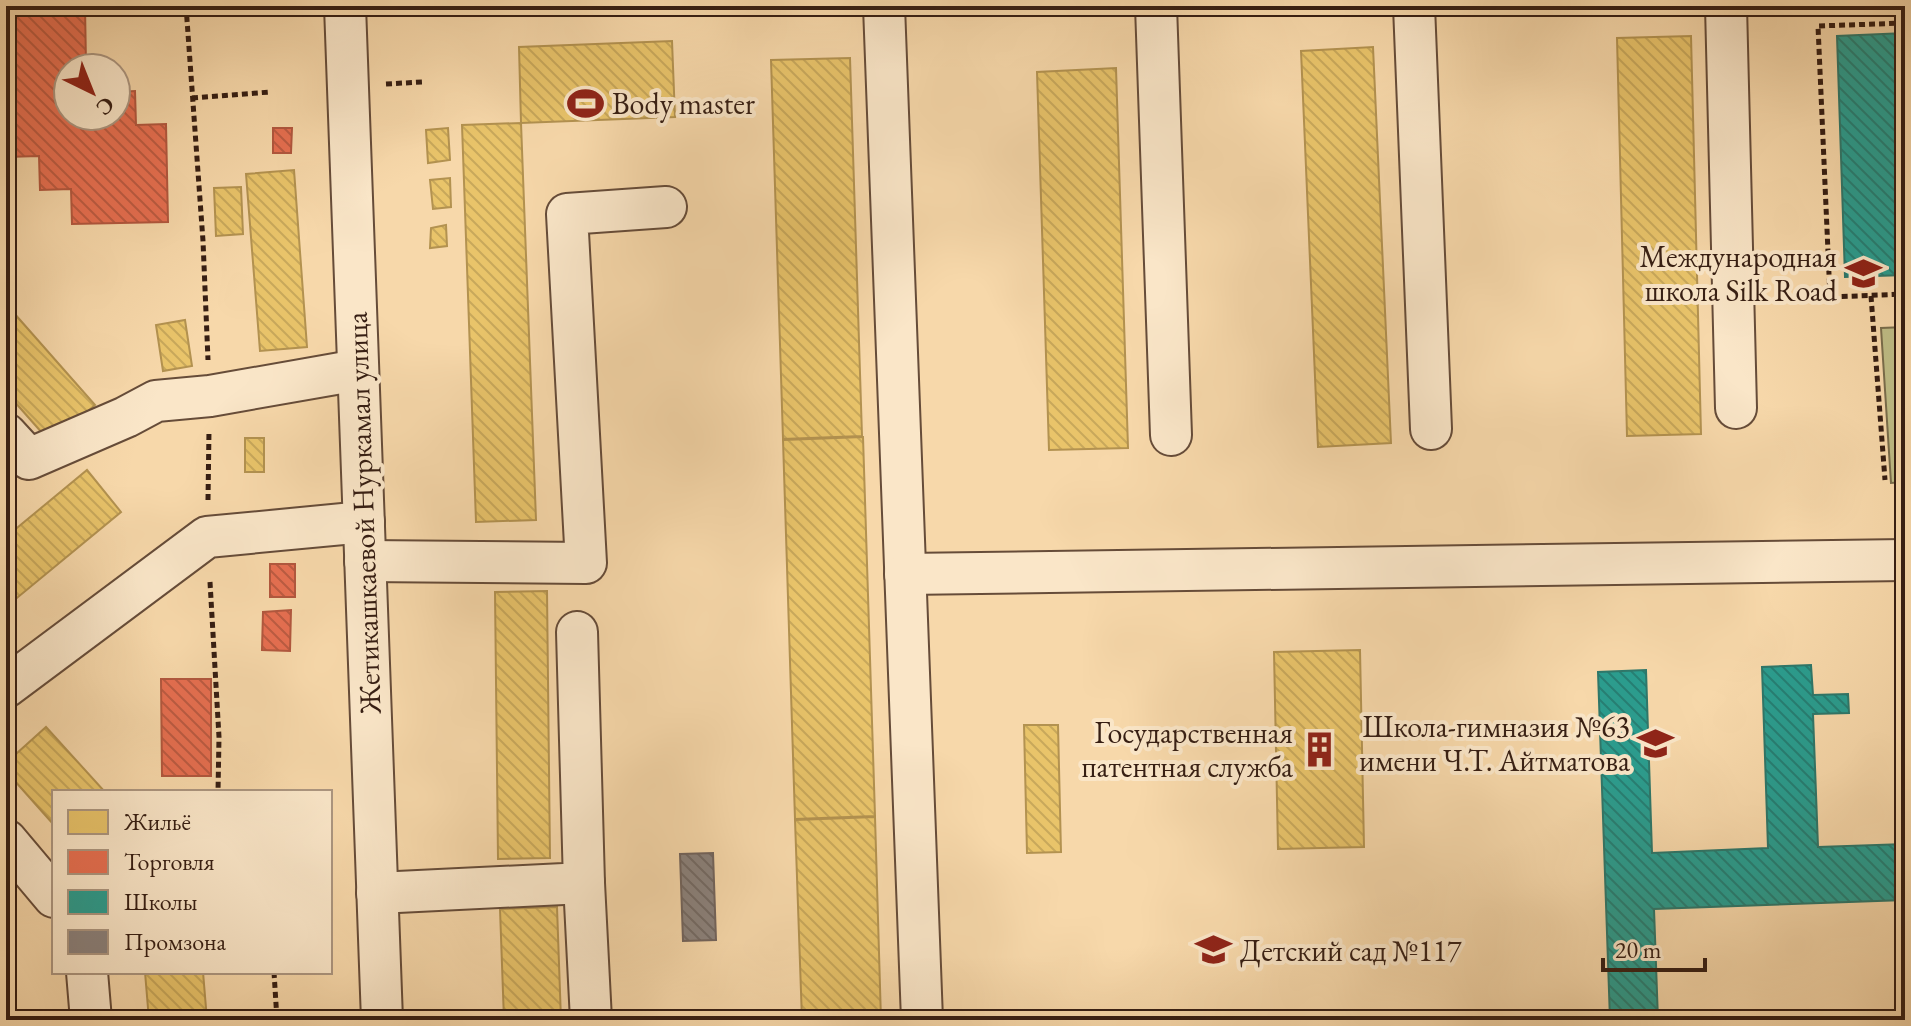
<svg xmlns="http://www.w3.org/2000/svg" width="1911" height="1026" viewBox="0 0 1911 1026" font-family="'EB Garamond',serif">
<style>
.grass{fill:#bfbe87;stroke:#7a6e4d;stroke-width:2}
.homes{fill:url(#homes-back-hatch);stroke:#b39250;stroke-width:2}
.shops{fill:url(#shops-back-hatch);stroke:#b2573e;stroke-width:2}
.schools{fill:url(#schools-back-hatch);stroke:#2e776a;stroke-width:2}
.industry{fill:url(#industry-back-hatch);stroke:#71635c;stroke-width:2}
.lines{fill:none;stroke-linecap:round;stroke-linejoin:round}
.minor-casing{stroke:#664c39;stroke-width:44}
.path{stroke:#361e13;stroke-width:5;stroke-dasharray:6 4;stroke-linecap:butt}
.minor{stroke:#fae6c8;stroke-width:40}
.labels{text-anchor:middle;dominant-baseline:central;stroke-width:8;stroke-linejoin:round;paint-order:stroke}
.poi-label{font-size:30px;fill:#361e13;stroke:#fae6c8;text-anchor:end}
.street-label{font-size:30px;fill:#361e13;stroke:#fae6c8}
</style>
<defs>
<pattern id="homes-back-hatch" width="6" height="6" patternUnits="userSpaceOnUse" patternTransform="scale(2)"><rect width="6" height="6" fill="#e9c46a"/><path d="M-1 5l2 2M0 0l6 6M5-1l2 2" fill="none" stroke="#c8a85b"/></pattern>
<pattern id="shops-back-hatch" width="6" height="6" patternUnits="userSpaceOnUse" patternTransform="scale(2)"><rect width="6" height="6" fill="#e76f51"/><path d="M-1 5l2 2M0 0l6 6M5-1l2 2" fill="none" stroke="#bc5b42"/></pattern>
<pattern id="schools-back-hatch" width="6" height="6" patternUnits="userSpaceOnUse" patternTransform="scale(2)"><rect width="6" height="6" fill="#2a9d8f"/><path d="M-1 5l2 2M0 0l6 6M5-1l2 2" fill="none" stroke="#257f74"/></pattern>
<pattern id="industry-back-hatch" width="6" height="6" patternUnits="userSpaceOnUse" patternTransform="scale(2)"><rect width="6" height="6" fill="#8a817c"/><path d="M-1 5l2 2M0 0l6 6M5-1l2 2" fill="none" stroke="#726964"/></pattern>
</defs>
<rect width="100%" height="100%" fill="#f7d8aa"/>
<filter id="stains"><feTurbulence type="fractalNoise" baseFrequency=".0025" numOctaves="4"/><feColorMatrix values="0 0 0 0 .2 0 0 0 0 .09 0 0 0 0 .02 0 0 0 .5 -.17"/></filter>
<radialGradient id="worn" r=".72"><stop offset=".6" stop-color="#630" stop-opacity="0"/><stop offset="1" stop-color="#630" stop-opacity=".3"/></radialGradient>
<!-- grass -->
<polygon class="grass" points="1905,327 1905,482 1891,483 1881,328"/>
<!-- homes -->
<g class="homes">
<polygon points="1691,36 1701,434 1627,436 1617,38"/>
<polygon points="672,41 675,117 521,123 519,47"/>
<polygon points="1373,47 1391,443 1318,447 1301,51"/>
<polygon points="850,58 862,436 783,439 771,60"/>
<polygon points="1116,68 1128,448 1049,450 1037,72"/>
<polygon points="521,123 536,520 476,522 462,125"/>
<polygon points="448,128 450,160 428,163 426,130"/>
<polygon points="294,170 307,347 260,351 246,174"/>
<polygon points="450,178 451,207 433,209 430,180"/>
<polygon points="241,187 243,234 216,236 214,188"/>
<polygon points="446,225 447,246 430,248 431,228"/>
<polygon points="6,304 95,405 51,443 6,392"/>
<polygon points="185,320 192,366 163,371 156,325"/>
<polygon points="863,437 875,816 795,819 783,440"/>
<rect x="245" y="438" width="19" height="34"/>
<polygon points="87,470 121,512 6,607 6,537"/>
<polygon points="547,591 550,858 498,859 495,592"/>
<polygon points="1360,650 1364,847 1278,849 1274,652"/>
<polygon points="1024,725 1058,725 1061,852 1027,853"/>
<polygon points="46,727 105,792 54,792 54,825 6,771 6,763"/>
<polygon points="875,817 881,1020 802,1020 795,820"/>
<polygon points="557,907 561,1020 504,1020 500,909"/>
<polygon points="145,972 203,972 207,1020 149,1020"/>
</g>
<!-- shops -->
<g class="shops">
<polygon points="6,6 85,6 86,65 102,64 102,68 68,68 68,116 116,116 116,92 135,91 136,125 166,124 168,222 72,224 71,189 40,190 39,156 6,157"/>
<polygon points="273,128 292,128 291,153 273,153"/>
<rect x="270" y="564" width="25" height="33"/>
<polygon points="291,610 290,651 262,650 263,612"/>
<polygon points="161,679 211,679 211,776 162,776"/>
</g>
<!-- schools -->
<g class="schools">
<polygon points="1905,33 1905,275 1845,277 1837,36"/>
<polygon points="1811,665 1813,695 1848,694 1849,713 1813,714 1818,847 1905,844 1905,900 1654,909 1658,1020 1610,1020 1598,672 1646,670 1652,853 1768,848 1762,667"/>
</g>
<!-- industry -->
<polygon class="industry" points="713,853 716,940 683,941 680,854"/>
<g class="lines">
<defs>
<g id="minor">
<polyline points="345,6 382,1020"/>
<polyline points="884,6 922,1020"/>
<polyline points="1156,6 1171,435"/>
<polyline points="1414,6 1431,429"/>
<polyline points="1726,6 1736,408"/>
<polyline points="6,434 29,459 126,417 156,401 210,396 358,370"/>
<polyline points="365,561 586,563 567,214 666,207"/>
<polyline points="905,574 1905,560"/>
<polyline points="6,687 207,537 364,522"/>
<polyline points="6,840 54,897"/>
<polyline points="584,883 591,1020"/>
<polyline points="377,893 584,883 577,632"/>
<polyline points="87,972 91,1020"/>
</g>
</defs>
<!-- minor casing -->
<use href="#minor" class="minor-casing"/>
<!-- path -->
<g class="path">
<polyline points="186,6 203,241 208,360"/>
<polyline points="1905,23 1818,26 1830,297 1905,294"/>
<polyline points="386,84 422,82"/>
<polyline points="192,98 270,92"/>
<polyline points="1871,296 1885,480"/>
<polyline points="208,500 209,430"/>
<polyline points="210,582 219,737 218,792"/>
<polyline points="274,972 277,1020"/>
</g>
<!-- minor -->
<use href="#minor" class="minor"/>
</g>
<!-- icons -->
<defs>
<symbol id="stadium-bare" viewBox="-9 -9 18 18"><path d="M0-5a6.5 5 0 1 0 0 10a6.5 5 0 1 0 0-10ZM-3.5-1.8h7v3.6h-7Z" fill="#8f2418" stroke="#fae6c8" stroke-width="2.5" paint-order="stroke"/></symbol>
<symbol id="school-bare" viewBox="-9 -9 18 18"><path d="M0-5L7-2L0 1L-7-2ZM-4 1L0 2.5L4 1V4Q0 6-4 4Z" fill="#8f2418" stroke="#fae6c8" stroke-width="2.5" paint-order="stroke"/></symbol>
<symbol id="building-bare" viewBox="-9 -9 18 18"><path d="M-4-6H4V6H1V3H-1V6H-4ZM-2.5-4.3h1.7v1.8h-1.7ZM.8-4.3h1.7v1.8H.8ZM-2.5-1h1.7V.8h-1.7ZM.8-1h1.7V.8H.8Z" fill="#8f2418" stroke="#fae6c8" stroke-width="2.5" paint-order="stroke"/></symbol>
</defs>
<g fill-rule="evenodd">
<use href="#stadium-bare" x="560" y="78" width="51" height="51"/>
<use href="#school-bare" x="1838" y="248" width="51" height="51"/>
<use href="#school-bare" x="1630" y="718" width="51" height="51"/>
<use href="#building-bare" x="1294" y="724" width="51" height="51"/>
<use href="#school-bare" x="1188" y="924" width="51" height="51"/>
</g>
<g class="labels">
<!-- poi labels -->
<g class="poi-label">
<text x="612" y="103" text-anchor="start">Body master</text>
<text x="1837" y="256">Международная<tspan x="1837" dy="34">школа Silk Road</tspan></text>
<text x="1630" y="726">Школа-гимназия №63<tspan x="1630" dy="34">имени Ч.Т. Айтматова</tspan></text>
<text x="1293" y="732">Государственная<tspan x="1293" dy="34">патентная служба</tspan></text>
<text x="1240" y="950" text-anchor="start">Детский сад №117</text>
</g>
<!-- street labels -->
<g class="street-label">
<text transform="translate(363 513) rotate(-92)">Жетикашкаевой Нуркамал улица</text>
</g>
</g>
<!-- margin -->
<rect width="1911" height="1026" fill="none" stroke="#f7d8aa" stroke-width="32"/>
<rect x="8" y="8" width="1895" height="1010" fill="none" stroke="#361e13" stroke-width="4"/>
<rect x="16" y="16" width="1879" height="994" fill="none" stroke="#361e13" stroke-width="2"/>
<!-- legend -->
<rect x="52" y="790" width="280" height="184" fill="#fae6c8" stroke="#ac9680" stroke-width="2"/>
<rect x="68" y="810" width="40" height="24" fill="#e9c46a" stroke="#ac9680" stroke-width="2"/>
<text x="124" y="830" font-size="24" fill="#361e13">Жильё</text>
<rect x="68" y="850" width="40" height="24" fill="#e76f51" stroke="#ac9680" stroke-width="2"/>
<text x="124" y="870" font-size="24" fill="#361e13">Торговля</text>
<rect x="68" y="890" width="40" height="24" fill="#2a9d8f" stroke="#ac9680" stroke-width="2"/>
<text x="124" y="910" font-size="24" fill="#361e13">Школы</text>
<rect x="68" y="930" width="40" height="24" fill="#8a817c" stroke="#ac9680" stroke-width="2"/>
<text x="124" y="950" font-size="24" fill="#361e13">Промзона</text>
<!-- north arrow -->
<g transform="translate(92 92) rotate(137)"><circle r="38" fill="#fae6c8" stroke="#ac9680" stroke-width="2"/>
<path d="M0-6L14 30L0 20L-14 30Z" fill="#8f2418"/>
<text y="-12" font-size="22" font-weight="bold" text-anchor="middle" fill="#361e13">С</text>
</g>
<!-- scale -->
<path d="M1603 958v12h102v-12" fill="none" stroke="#361e13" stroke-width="4"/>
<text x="1615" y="958" font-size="24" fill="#361e13" stroke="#fae6c8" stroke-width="6" paint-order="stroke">20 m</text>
<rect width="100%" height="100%" filter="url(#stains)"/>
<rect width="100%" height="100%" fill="url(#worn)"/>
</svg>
